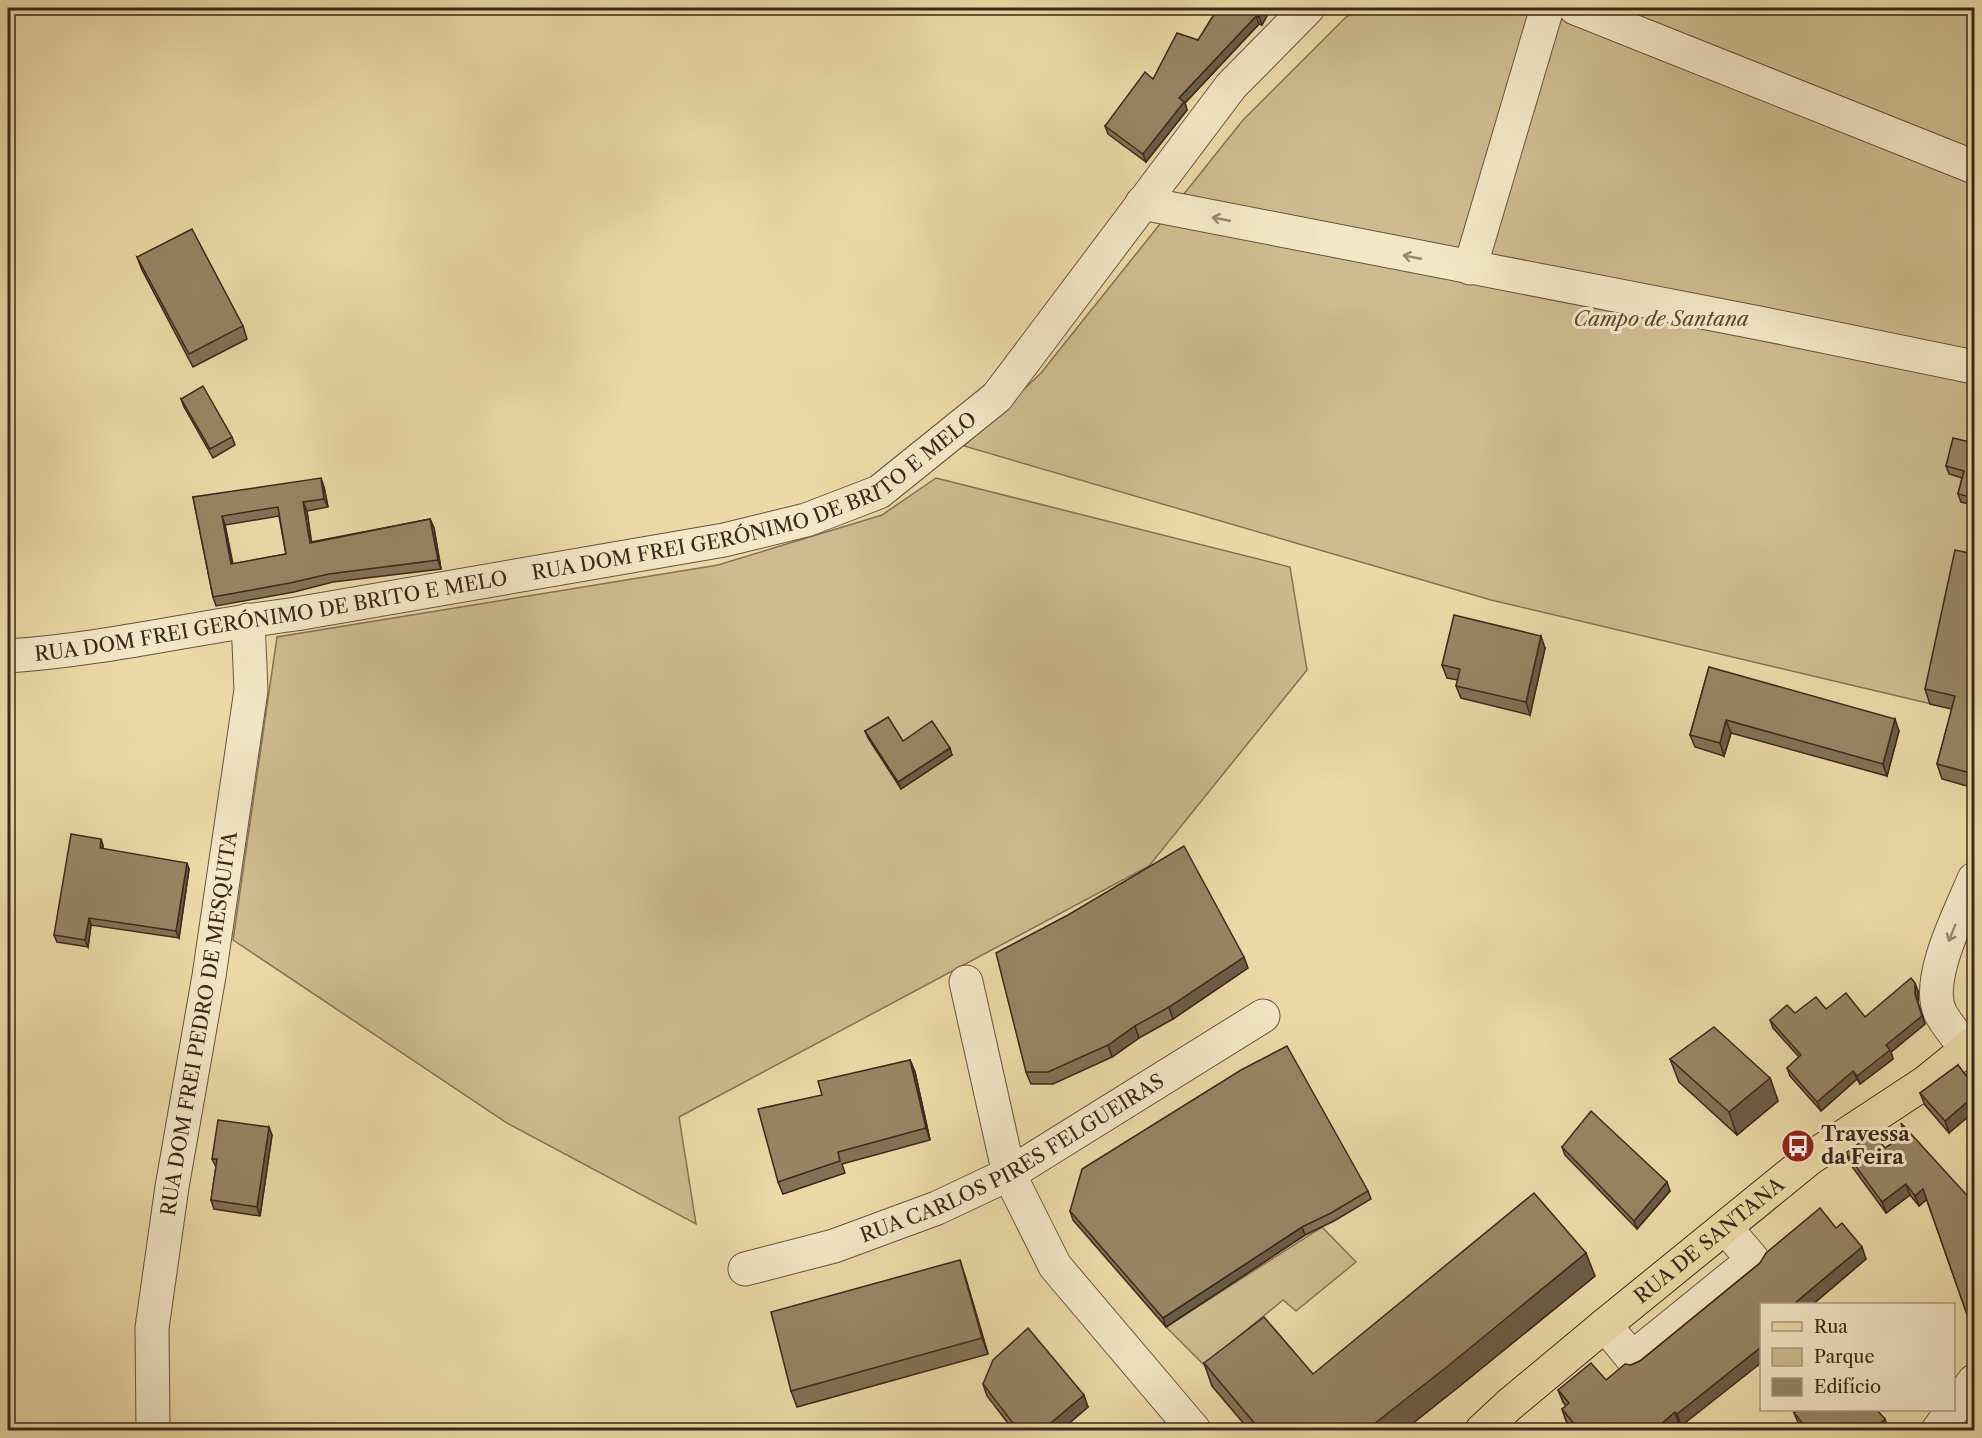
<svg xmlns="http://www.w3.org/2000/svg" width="1982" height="1438" viewBox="0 0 1982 1438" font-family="'Libre Caslon Text',serif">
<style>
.green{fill:#cdbc8f;stroke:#857256;stroke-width:1.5}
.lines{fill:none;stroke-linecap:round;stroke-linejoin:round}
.minor-casing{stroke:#68543f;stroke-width:35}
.major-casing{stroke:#3d281c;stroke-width:35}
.minor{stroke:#f2e7c6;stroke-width:33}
.major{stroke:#ebdaa7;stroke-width:33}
.wall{fill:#827256;stroke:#3d281c;stroke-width:1.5;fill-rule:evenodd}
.shaded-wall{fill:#6a5d46;stroke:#3d281c;stroke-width:1.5}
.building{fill:#978564;stroke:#3d281c;stroke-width:1.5;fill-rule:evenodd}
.oneway{stroke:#988871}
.labels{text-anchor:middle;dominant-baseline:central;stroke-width:6;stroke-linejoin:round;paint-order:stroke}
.park-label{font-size:20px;font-style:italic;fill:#5a4633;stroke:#f2e7c6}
.street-label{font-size:20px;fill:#3d281c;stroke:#f2e7c6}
.poi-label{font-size:20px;font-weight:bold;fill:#3d281c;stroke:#f2e7c6;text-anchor:start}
</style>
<rect width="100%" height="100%" fill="#ebdaa7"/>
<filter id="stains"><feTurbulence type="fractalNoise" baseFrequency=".00333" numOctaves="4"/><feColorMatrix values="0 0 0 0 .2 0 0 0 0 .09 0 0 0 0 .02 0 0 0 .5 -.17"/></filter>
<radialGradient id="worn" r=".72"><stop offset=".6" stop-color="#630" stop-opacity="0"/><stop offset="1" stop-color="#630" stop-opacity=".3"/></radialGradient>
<!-- green -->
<g class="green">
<polygon points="1362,8 1974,8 1974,714 1491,600 964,446 1041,373 1243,120 1346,17"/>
<polygon points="936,478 1290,567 1307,670 1149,866 679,1117 696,1224 507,1123 233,940 277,637 718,565 882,515"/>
<polygon points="1322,1227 1356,1262 1296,1311 1283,1300 1204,1365 1166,1327"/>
</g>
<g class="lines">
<defs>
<g id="minor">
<polyline points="1575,8 1974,167"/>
<polyline points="1142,203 1764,324 1974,367"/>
<polyline points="1470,268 1547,8"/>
<path id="s1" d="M8 656C104 650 200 626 296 614L724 540 806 520 879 492 997 397 1231 86 1308 8"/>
<polyline points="966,982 1009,1174 1055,1266 1194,1430"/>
<path d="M1967 1050C1959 1038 1946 1025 1940 1012 1925 979 1961 911 1974 879"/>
<path id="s2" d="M745 1269 834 1246 937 1208 1009 1174 1263 1016"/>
<polyline points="1605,1325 1632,1358 1753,1260 1726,1228"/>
<path id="s3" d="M153 1430 152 1328 172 1187 209 976 251 690 248 620"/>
<polyline points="1938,1430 1974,1381"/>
</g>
<g id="major">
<path id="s4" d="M1482 1430 1509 1405 1605 1325 1809 1159 1926 1082 1974 1043"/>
</g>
</defs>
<!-- minor casing -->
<use href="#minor" class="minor-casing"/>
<!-- major casing -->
<use href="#major" class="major-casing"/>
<!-- minor -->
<use href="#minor" class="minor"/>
<!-- major -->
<use href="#major" class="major"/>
</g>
<!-- wall -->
<g class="wall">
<polygon points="1271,8 1262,25 1259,24 1185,103 1187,110 1146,162 1108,134 1105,126 1153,79"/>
<polygon points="137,257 243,326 247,339 193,367 142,270"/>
<polygon points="181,399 232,437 235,445 213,458 184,407"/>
<polygon points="1974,443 1974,505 1961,502 1958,494 1962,478 1949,474 1946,466"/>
<path d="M324 487 328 507 307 511 311 542 430 519 434 528 441 569 333 582 294 592 216 606 213 597 193 497ZM279 516 286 554 233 564 225 525Z"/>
<polygon points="1974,554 1974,788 1942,779 1937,764 1952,709 1930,704 1925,689"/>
<polygon points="1545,648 1530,715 1461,698 1456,686 1458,680 1447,678 1442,665"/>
<polygon points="1709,667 1899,731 1887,776 1731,733 1724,756 1695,747 1690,735"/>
<polygon points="865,731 903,741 952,755 901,789 868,738"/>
<polygon points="103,845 103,849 189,869 179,938 91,925 88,947 57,942 54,935"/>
<polygon points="1248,968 1173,1019 1139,1038 1112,1057 1053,1084 1031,1084 1026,1072"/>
<polygon points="1918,991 1918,1003 1925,1024 1891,1052 1893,1059 1860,1084 1857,1079 1821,1111 1790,1076 1787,1068 1799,1057 1773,1028 1770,1020 1795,1013 1826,1009 1865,1017"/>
<polygon points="1670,1059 1770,1078 1778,1101 1737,1135 1679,1082"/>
<polygon points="910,1060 915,1072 930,1140 842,1164 845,1173 783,1194 778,1182 822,1095"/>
<polygon points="1958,1065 1949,1133 1925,1105 1920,1093"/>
<polygon points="272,1135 260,1216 214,1209 211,1200 216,1167 212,1159"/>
<polygon points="1904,1135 1974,1334 1927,1199 1919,1206 1910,1195 1886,1213 1850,1164 1846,1153 1885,1148"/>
<polygon points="1562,1147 1670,1191 1637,1229 1565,1155"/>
<polygon points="1368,1191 1371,1199 1334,1221 1305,1235 1166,1327 1073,1220 1070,1211"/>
<polygon points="1836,1228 1866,1259 1812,1305 1761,1305 1681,1426 1679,1424 1671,1431 1575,1431 1566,1421 1562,1409 1566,1406 1563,1402 1558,1390 1606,1380 1631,1365 1640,1361 1760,1263"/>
<polygon points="965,1276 988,1354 797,1407 791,1391"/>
<polygon points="1595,1276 1456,1389 1403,1431 1250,1431 1212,1386 1204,1363 1313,1374"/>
<polygon points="983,1384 1088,1407 1060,1431 1014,1431 987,1396"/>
<polygon points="1794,1413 1889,1431 1803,1431 1799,1425"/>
</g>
<!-- shaded-wall -->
<g class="shaded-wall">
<polygon points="1264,8 1271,8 1262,25 1259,17"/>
<polygon points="1256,16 1259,24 1185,103 1187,110 1146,162 1143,154 1179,98"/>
<polygon points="321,478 324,487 328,507 324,499"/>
<polygon points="303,502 307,511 313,551 310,543"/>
<polygon points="222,516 225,525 234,573 231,564"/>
<polygon points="430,519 434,528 441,569 438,560"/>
<polygon points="1541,636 1545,648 1530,715 1526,702"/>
<polygon points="1895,719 1899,731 1887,776 1883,764"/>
<polygon points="1726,720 1731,733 1724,756 1720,743"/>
<polygon points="950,748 952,755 901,789 898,782"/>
<polygon points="101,839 103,845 102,855 100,848"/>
<polygon points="187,863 189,869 179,938 176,931"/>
<polygon points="89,918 91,925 88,947 85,940"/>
<polygon points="1244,957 1248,968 1173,1019 1169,1007"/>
<polygon points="1915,983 1918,991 1918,1003 1925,1024 1891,1052 1893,1059 1860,1084 1857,1076 1886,1045 1915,994"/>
<polygon points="1135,1026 1139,1038 1112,1057 1108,1045"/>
<polygon points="910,1060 915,1072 930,1140 926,1128"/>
<polygon points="1853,1071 1857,1079 1821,1111 1817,1102"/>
<polygon points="1770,1078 1778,1101 1737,1135 1729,1112"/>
<polygon points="1974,1096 1974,1112 1949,1133 1945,1121"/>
<polygon points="269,1127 272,1135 260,1216 257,1207"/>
<polygon points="1667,1182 1670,1191 1637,1229 1634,1221"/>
<polygon points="1906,1184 1910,1195 1886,1213 1882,1202"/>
<polygon points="1923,1189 1927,1199 1919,1206 1915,1196"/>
<polygon points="1302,1227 1305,1235 1166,1327 1163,1318"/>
<polygon points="1862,1247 1866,1259 1812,1305 1797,1305 1796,1302"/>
<polygon points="1586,1253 1595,1276 1456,1389 1403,1431 1365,1431"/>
<polygon points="960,1260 965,1276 988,1354 982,1338"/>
<polygon points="1974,1315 1974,1334 1970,1323"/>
<polygon points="1761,1347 1761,1363 1681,1426 1677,1414"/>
<polygon points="1084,1395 1088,1407 1060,1431 1041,1431"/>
<polygon points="1675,1412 1679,1424 1671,1431 1653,1431"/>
<polygon points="1885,1419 1889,1431 1871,1431"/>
</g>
<!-- building -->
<g class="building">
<polygon points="1218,8 1264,8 1259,17 1256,16 1179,98 1184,102 1143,154 1105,126 1145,72 1153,79 1177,33 1198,40"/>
<polygon points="192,229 243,326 189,354 137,257"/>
<polygon points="203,386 232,437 210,449 181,399"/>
<polygon points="1953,438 1974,443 1974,498 1958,494 1964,471 1946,466"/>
<path d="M321 478 324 499 303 502 310 543 430 519 438 560 329 574 290 583 213 597 193 497ZM278 507 286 554 231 564 222 516Z"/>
<polygon points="1955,550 1974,554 1974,774 1937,764 1955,696 1925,689"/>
<polygon points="1454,615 1541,636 1526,702 1456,686 1460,669 1442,665"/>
<polygon points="1709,667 1895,719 1883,764 1726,720 1720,743 1690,735"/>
<polygon points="888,717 903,741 932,721 950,748 898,782 865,731"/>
<polygon points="71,834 101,839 100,848 187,863 176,931 89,918 85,940 54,935"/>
<polygon points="1184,846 1244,957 1169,1007 1135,1026 1108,1045 1048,1072 1026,1072 996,953 1068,915"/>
<polygon points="1911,978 1915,983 1915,994 1922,1016 1886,1045 1890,1050 1857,1076 1853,1071 1817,1102 1787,1068 1801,1055 1770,1020 1787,1005 1795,1013 1816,997 1826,1009 1846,993 1865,1017"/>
<polygon points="1714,1027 1770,1078 1729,1112 1670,1059"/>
<polygon points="1287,1046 1368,1191 1331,1213 1302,1227 1163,1318 1070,1211 1082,1169 1241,1070"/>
<polygon points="910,1060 926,1128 838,1152 840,1161 778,1182 758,1109 822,1095 818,1081"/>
<polygon points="1958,1065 1968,1078 1974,1072 1974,1096 1945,1121 1920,1093"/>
<polygon points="1591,1111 1667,1182 1634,1221 1562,1147"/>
<polygon points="218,1120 269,1127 257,1207 211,1200 217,1159 212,1159"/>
<polygon points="1901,1123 1974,1203 1974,1315 1970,1323 1923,1189 1915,1196 1906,1184 1882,1202 1846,1153 1873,1133 1885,1148 1904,1135"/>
<polygon points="1534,1193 1586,1253 1448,1366 1365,1431 1261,1431 1204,1363 1264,1317 1313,1374"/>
<polygon points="1820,1208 1836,1228 1842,1223 1862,1247 1796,1302 1797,1305 1761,1305 1761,1347 1677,1414 1675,1412 1653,1431 1580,1431 1562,1409 1569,1403 1558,1390 1591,1363 1606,1380 1625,1364 1631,1365 1640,1361 1760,1263 1766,1253"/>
<polygon points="960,1260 982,1338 791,1391 771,1312"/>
<polygon points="1028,1328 1084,1395 1041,1431 1019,1431 983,1384 993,1360"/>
<polygon points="1798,1410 1877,1410 1885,1419 1871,1431 1809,1431 1794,1413"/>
</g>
<!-- one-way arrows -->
<defs><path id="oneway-shaft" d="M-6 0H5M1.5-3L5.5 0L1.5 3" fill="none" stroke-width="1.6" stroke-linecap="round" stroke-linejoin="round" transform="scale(1.5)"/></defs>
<g class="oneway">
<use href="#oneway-shaft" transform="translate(1221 219) rotate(-169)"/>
<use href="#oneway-shaft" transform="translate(1412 257) rotate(-169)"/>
<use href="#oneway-shaft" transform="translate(1952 933) rotate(112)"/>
</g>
<!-- icons -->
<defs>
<symbol id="bus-disc" viewBox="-11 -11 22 22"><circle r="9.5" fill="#8f2418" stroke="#f2e7c6"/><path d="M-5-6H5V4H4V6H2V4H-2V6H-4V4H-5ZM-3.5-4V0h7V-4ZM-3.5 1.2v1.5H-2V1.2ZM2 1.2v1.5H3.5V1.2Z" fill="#fff"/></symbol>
</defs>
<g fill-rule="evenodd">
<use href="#bus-disc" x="1779" y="1127" width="38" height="38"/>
</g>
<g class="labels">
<!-- park labels -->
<g class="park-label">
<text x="1661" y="319">Campo de Santana</text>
</g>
<!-- street labels -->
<g class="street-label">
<text stroke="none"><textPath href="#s1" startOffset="770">RUA DOM FREI GERÓNIMO DE BRITO E MELO</textPath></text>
<text stroke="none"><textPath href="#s1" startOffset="266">RUA DOM FREI GERÓNIMO DE BRITO E MELO</textPath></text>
<text stroke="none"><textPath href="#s3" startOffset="410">RUA DOM FREI PEDRO DE MESQUITA</textPath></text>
<text stroke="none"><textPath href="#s2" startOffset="291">RUA CARLOS PIRES FELGUEIRAS</textPath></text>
<text stroke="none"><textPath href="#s4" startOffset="296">RUA DE SANTANA</textPath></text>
</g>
<!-- poi labels -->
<g class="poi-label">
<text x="1821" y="1134">Travessa<tspan x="1821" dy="23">da Feira</tspan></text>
</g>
</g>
<!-- margin -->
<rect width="1982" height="1438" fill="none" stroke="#ebdaa7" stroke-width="30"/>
<rect x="9" y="9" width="1964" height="1420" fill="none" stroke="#3d281c" stroke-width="3"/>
<rect x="15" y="15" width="1952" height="1408" fill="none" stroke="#3d281c" stroke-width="1.5"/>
<!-- legend -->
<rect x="1760" y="1303" width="195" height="108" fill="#f2e7c6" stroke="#aa9b82" stroke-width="1.5"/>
<rect x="1772" y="1322" width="30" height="9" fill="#ebdaa7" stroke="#aa9b82" stroke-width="1.5"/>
<text x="1814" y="1333" font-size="18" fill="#3d281c">Rua</text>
<rect x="1772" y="1348" width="30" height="18" fill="#cdbc8f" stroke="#aa9b82" stroke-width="1.5"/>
<text x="1814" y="1363" font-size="18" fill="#3d281c">Parque</text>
<rect x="1772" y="1378" width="30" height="18" fill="#978564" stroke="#aa9b82" stroke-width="1.5"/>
<text x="1814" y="1393" font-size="18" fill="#3d281c">Edifício</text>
<rect width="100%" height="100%" filter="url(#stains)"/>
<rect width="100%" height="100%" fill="url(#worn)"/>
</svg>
